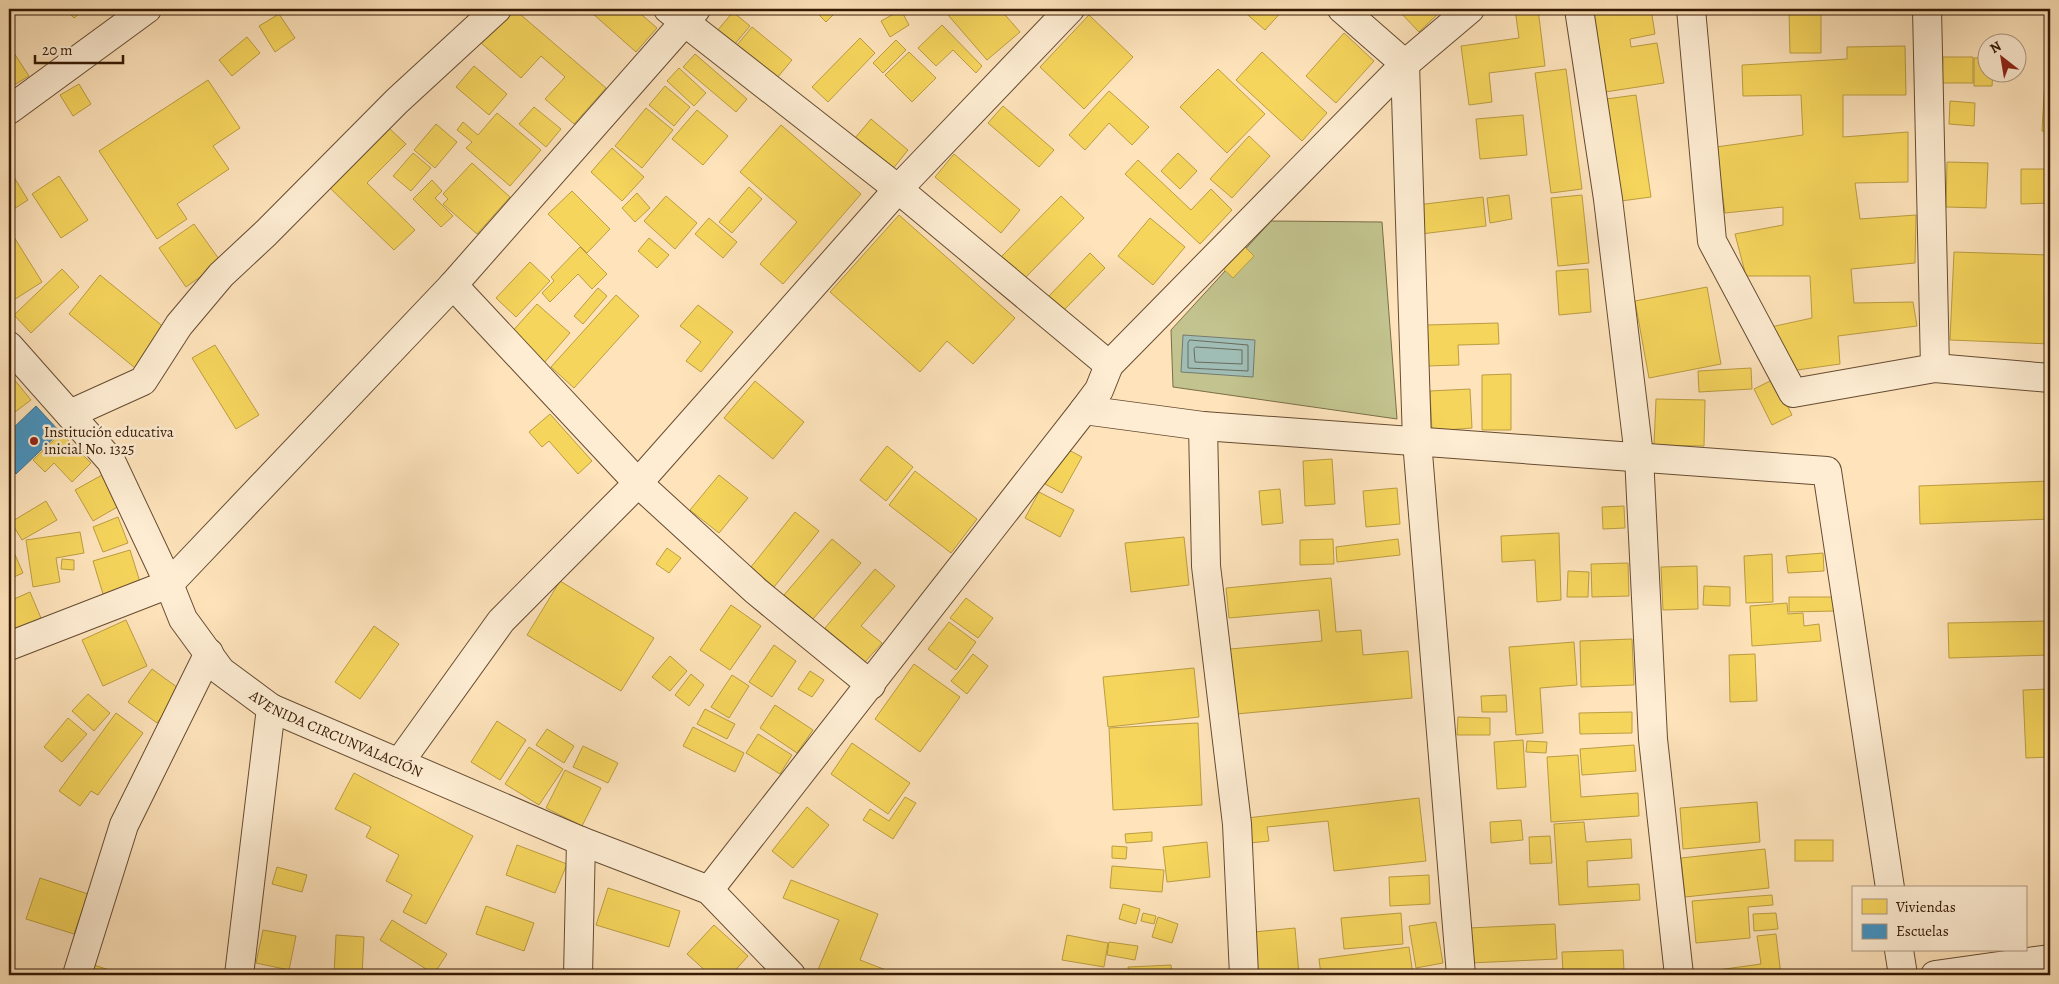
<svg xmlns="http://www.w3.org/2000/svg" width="2059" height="984" viewBox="0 0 2059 984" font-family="Alegreya,serif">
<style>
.green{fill:#c2c38e;stroke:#7b6e48}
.water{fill:#a0bdb5;stroke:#757b6e}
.homes{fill:#f6d55c;stroke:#bc9d41}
.schools{fill:#4393c3;stroke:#3e6e89}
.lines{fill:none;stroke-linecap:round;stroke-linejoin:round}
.shore{stroke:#6a6b5c;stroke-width:1}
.street-casing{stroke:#664c31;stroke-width:30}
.street{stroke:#feedd3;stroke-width:28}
.poi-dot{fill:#8f2418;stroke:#feedd3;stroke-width:2}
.labels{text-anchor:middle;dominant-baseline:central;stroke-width:5;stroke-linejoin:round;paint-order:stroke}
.poi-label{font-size:15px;fill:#341903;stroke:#feedd3;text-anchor:start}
.street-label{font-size:15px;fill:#341903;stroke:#feedd3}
</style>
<rect width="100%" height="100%" fill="#fee3bb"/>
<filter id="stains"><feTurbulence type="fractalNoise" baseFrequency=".004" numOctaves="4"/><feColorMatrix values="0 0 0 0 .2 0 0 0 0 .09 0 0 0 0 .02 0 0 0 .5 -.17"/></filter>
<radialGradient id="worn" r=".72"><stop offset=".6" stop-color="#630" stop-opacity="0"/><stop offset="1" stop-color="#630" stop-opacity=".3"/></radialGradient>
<!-- green -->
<polygon class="green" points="1271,221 1382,222 1397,419 1173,387 1171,330"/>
<!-- water -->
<polygon class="water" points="1183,335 1255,340 1253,377 1181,372"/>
<!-- homes -->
<g class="homes">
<polygon points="65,9 85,9 74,18"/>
<polygon points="510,9 514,9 606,88 574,124 545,99 565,77 541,56 521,78 480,42"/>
<polygon points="597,9 635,9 657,28 636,52 592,13"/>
<polygon points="813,9 839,9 826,22"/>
<polygon points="955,9 1000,9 1020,32 987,60 948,15"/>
<polygon points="1241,9 1284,9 1265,30"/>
<polygon points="1403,9 1443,9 1419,32 1400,12"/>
<polygon points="1515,9 1538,9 1545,66 1489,73 1492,102 1469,105 1461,46 1519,38"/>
<polygon points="1592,9 1624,9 1624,11 1651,9 1655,34 1630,39 1631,47 1657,43 1664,83 1605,92"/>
<polygon points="1789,9 1821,9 1821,53 1790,53"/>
<polygon points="2049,9 2050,9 2050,132 2042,131"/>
<polygon points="901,10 909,25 890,37 881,21"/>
<polygon points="733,12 750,26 734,45 717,31"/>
<polygon points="279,14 295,38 275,52 259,26"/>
<polygon points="1089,15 1133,57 1084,109 1040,67"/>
<polygon points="942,25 982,66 976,73 953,50 936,66 918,48"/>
<polygon points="752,27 792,60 777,78 737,45"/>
<polygon points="1344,33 1374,61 1336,103 1306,76"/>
<polygon points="247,37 260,53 232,76 219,60"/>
<polygon points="860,38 875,53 828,102 812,87"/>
<polygon points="896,40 906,50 883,73 873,63"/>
<polygon points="1905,46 1906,95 1843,95 1843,137 1908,132 1908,182 1855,183 1860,219 1916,215 1915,263 1851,269 1854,303 1913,302 1917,326 1838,336 1840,364 1790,371 1771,327 1812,318 1810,276 1746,276 1735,234 1783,225 1783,207 1725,213 1716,147 1803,135 1801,95 1743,96 1742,65 1847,59 1847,47"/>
<polygon points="909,52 936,78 912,102 885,75"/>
<polygon points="1262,52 1327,113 1302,141 1236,80"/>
<polygon points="14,53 29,76 9,88 9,56"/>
<polygon points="695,54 747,99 736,112 683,67"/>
<polygon points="1943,57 1973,57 1973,83 1942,83"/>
<polygon points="1974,58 1986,58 1986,72 1993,72 1992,86 1974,86"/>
<polygon points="474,66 507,94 489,115 456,87"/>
<polygon points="679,68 706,93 694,106 667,81"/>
<polygon points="1218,69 1265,114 1227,153 1180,107"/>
<polygon points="1566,69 1582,189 1551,193 1535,73"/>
<polygon points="208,80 240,128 213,146 229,169 177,204 187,219 157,239 99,151"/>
<polygon points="79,84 91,104 73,116 60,95"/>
<polygon points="665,86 690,107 674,126 649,105"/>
<polygon points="1109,91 1149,127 1132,145 1109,123 1085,150 1069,135"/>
<polygon points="1636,95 1651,197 1621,201 1606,99"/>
<polygon points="1950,101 1975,103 1974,126 1949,124"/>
<polygon points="1003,106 1054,150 1039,167 988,123"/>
<polygon points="534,107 561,129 546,147 519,124"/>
<polygon points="646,108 673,130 642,168 615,146"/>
<polygon points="697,110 728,136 703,165 672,139"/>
<polygon points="497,113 541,150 510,186 466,148 472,142 457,130 463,122 478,135"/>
<polygon points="1523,115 1527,155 1480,159 1476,119"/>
<polygon points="871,119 908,150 892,170 855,138"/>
<polygon points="436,124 457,142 435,168 414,150"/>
<polygon points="781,125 861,194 783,284 760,264 797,222 740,172"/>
<polygon points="389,128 406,144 367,183 415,230 394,250 330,188"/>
<polygon points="1249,136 1270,156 1232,198 1210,179"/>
<polygon points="612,148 644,177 622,201 591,172"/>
<polygon points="413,153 431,168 411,191 393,176"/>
<polygon points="1178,153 1197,171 1180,189 1161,171"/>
<polygon points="954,154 1020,210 1001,233 935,177"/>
<polygon points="1138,160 1191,210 1211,189 1232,210 1200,244 1125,174"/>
<polygon points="1947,162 1988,163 1986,208 1946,207"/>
<polygon points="472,163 510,197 477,234 443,204 448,199 443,194"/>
<polygon points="9,169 28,200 9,212"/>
<polygon points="2021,169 2050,169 2050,203 2021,204"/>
<polygon points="59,176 88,220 61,238 32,194"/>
<polygon points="432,180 442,191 435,198 453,216 441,227 413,199"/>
<polygon points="749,187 762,199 732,233 719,222"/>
<polygon points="572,191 610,229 587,253 548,214"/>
<polygon points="637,193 650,208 635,222 622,208"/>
<polygon points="1509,195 1512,219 1490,223 1487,198"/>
<polygon points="1582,195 1589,263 1558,266 1551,198"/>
<polygon points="666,196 697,223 675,249 644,221"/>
<polygon points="1061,196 1084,218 1024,279 1001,257"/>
<polygon points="1483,197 1486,226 1421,234 1417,205"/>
<polygon points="899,215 1015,318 973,364 947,341 920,372 830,292"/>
<polygon points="709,218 737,242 723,258 695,234"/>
<polygon points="1150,218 1185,247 1153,285 1118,256"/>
<polygon points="194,224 221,262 186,287 159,248"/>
<polygon points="14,237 42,282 9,303 9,240"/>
<polygon points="649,238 669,255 657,268 638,251"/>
<polygon points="1242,244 1254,256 1233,278 1220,266"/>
<polygon points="580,247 607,274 592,289 578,274 550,302 542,293 554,281 551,277"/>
<polygon points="1954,252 2050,255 2050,344 1950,340"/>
<polygon points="1090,253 1105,268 1064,310 1049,296"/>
<polygon points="530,262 550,281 516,317 496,298"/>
<polygon points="62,269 79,287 31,333 14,315"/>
<polygon points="1588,269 1591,312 1559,315 1556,271"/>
<polygon points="100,275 171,333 140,372 69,314"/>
<polygon points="1707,287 1721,364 1649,378 1635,301"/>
<polygon points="598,288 607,296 583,324 574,316"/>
<polygon points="616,295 639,316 574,388 551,367"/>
<polygon points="537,304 570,333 543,364 510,334"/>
<polygon points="698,305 733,332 701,372 686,361 701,342 680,326"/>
<polygon points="1498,323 1499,344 1458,345 1459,365 1427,366 1426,325"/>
<polygon points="215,345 259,415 236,429 192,358"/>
<polygon points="1751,368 1752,389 1699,392 1698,371"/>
<polygon points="1511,374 1511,430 1482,430 1482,375"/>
<polygon points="13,378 31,400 11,415 9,412 9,381"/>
<polygon points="1774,379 1792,415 1772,425 1754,389"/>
<polygon points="755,381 804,422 773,459 724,418"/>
<polygon points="1470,389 1472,428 1432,431 1430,391"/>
<polygon points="1656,399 1705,400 1704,446 1654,445"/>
<polygon points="550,414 592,461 578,474 549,441 542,447 529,432"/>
<polygon points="61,433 91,463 72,482 54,463 45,472 33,460"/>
<polygon points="887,446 913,467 886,501 860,480"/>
<polygon points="1065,448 1082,457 1062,493 1045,484"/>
<polygon points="1332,459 1335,504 1305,506 1303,461"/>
<polygon points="915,471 977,519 951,553 889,505"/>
<polygon points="102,475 119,506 93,521 75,490"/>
<polygon points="719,475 748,498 719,533 690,510"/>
<polygon points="2050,481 2050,519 1920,524 1919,486"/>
<polygon points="1397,488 1400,524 1366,527 1363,491"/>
<polygon points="1280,489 1283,523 1262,525 1259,491"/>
<polygon points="1039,492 1074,510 1060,537 1025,518"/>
<polygon points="46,501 57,520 22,540 11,522"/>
<polygon points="1624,506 1625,528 1603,529 1602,507"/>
<polygon points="795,512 819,531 774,587 751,567"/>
<polygon points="118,517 128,543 103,552 93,527"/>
<polygon points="80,532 84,553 56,558 60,582 33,587 26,540"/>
<polygon points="1559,533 1561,600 1537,602 1535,560 1502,562 1501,536"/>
<polygon points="1184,537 1189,585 1131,592 1125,543"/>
<polygon points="832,539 861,563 813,619 784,595"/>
<polygon points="1333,539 1334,564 1300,565 1300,540"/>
<polygon points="1398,539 1400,555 1337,562 1336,547"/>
<polygon points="667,548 681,558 669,573 656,564"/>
<polygon points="13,550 23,573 9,579 9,552"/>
<polygon points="130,550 140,582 103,594 93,561"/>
<polygon points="1823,553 1824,571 1788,573 1786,556"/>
<polygon points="1772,554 1773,602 1746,603 1744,556"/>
<polygon points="62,559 74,560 74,570 61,569"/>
<polygon points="1628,563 1629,596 1592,597 1591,564"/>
<polygon points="1697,566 1698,609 1663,610 1661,567"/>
<polygon points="875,569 895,586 861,626 882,643 865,662 825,628"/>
<polygon points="1568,571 1589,572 1588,597 1567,597"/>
<polygon points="1331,578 1336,632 1361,630 1363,655 1408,651 1412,698 1236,714 1230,649 1322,641 1319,610 1229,618 1226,588"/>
<polygon points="560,581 654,638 621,691 527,635"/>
<polygon points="1704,586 1730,587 1730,606 1703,605"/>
<polygon points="9,588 14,599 30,592 41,618 15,630 9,615"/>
<polygon points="1789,597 1835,597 1835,611 1789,612"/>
<polygon points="966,598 993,618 978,638 950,618"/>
<polygon points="1787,603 1788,614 1803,613 1804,626 1819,624 1821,641 1752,646 1750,606"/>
<polygon points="731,605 761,626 730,670 700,650"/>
<polygon points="126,620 147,666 103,686 82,640"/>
<polygon points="2050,621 2050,655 1949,658 1948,623"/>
<polygon points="949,622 976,642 956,670 928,649"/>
<polygon points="374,626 399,644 360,699 335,682"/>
<polygon points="1632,639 1634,685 1581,687 1580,641"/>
<polygon points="1574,642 1577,685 1540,688 1543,733 1516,735 1509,647"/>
<polygon points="774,645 796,661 772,697 749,682"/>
<polygon points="973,654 988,666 967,694 951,681"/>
<polygon points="1755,654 1757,701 1730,702 1729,655"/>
<polygon points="670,656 687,671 670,691 652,677"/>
<polygon points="914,664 960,697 920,752 875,719"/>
<polygon points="1194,668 1199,717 1108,727 1103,677"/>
<polygon points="152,669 181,690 157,723 128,702"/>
<polygon points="810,671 824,680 812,697 798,689"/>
<polygon points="691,674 704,685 689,706 675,695"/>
<polygon points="732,675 749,686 729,718 711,707"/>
<polygon points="2050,689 2050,757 2026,758 2023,690"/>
<polygon points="88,694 110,713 94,731 72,711"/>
<polygon points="1506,695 1507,712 1482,712 1481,696"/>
<polygon points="775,705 813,730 797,753 760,728"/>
<polygon points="705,709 735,724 727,739 697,724"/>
<polygon points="1632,712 1632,733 1580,734 1579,713"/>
<polygon points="116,713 143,733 98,795 91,791 80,806 59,791"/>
<polygon points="1458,717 1490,718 1490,735 1457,735"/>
<polygon points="68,718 87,734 62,762 44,747"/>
<polygon points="497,721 526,740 500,780 471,762"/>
<polygon points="1198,723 1202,805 1113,810 1109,728"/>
<polygon points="693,727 744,753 735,772 683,746"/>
<polygon points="547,729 574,746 564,763 536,745"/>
<polygon points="758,734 792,755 780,774 746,753"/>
<polygon points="1523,740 1526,787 1497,789 1494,742"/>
<polygon points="1527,741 1547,742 1546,753 1526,752"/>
<polygon points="852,743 910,783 888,814 831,774"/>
<polygon points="1634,745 1636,771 1582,775 1580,749"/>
<polygon points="583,746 618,763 608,783 573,767"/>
<polygon points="529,747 563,769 539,805 505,784"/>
<polygon points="1578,755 1581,797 1638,793 1639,816 1551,822 1547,757"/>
<polygon points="565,770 601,788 582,826 546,808"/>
<polygon points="354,773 473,836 426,924 403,912 412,895 386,881 399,855 366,837 371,827 335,809"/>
<polygon points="905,797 916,803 893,839 863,820 870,809 889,821"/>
<polygon points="1419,798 1426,861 1334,871 1328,821 1267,827 1269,841 1250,843 1247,818"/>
<polygon points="1757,802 1760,842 1683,849 1680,808"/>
<polygon points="807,807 829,825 793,868 772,851"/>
<polygon points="1521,820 1523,840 1491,843 1490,822"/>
<polygon points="1584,822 1586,842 1631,839 1632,858 1587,861 1588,887 1639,884 1640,900 1559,905 1554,824"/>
<polygon points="1152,832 1152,841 1126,843 1125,834"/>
<polygon points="1550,836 1552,863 1530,864 1529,837"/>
<rect x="1795" y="840" width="38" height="21"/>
<polygon points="1207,842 1210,877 1167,882 1163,847"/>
<polygon points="517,845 567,864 555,893 506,875"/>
<polygon points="1112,846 1127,847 1126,859 1112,858"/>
<polygon points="1765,849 1769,888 1685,897 1681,858"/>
<polygon points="1112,866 1164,870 1162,892 1110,888"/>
<polygon points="277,867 307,875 302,892 272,884"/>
<polygon points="1429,875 1430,904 1390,906 1389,877"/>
<polygon points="40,878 88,894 74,934 26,919"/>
<polygon points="791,880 878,914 860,960 899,975 825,975 817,972 839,920 783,898"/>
<polygon points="608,888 680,911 669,947 596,925"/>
<polygon points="1772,895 1773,905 1748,907 1750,938 1696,943 1692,901"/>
<polygon points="1123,904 1140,909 1136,924 1119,919"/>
<polygon points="486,906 534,923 524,951 476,934"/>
<polygon points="1143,913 1156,916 1154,924 1141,921"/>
<polygon points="1401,913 1403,944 1344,949 1341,918"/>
<polygon points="1776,913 1778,929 1754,931 1753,914"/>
<polygon points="1158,917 1178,924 1172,943 1152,937"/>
<polygon points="392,920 447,954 434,974 380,940"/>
<polygon points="1436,922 1443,963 1416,968 1409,926"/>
<polygon points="1555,924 1557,959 1470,963 1469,928"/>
<polygon points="714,925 748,956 731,975 710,975 687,954"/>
<polygon points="1295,928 1299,975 1257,975 1254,932"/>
<polygon points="263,930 296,936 289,970 256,963"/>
<polygon points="1776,934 1781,975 1697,975 1696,973 1761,964 1757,936"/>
<polygon points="336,935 364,937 362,975 334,975"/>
<polygon points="1067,935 1108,943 1104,967 1062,960"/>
<polygon points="1109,942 1138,946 1135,960 1107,955"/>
<polygon points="1409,947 1413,975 1321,975 1319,959"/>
<polygon points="1623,950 1624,971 1652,970 1652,975 1563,975 1562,952"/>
<polygon points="91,964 115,972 114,975 87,975"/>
<polygon points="1171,965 1172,975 1129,975 1128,967"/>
</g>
<!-- schools -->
<polygon class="schools" points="36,406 60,432 16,474 9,466 9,432"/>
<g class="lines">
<!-- shore -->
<g class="shore">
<polygon points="1190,340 1248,345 1248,371 1188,368 1188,343"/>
<polygon points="1196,347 1242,350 1242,364 1195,362 1194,349"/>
</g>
<defs>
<g id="street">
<polyline points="668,9 898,189 1109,365"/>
<polyline points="1342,9 1405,64 1417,441 1461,975"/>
<polyline points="1579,9 1608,199 1639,456 1653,739 1679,975"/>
<polyline points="1691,9 1712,241 1793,393 1935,368 2050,378"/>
<polyline points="1927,9 1935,368"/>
<polyline points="9,110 147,9"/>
<polyline points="453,285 638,483 756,591 871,685"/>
<path id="s1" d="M9 346 111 461 169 584 183 619 221 671 271 708 581 841 709 890 791 975"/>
<polyline points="1084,410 1203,426 1827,471 1890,888"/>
<polyline points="70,414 143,381 179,325 221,275 266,233 397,101 497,9"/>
<polyline points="1203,426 1206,566 1237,824 1244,975"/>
<polyline points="9,646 169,584 453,285 696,9"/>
<polyline points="399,763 501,621 638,483 898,189 1070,9"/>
<polyline points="709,890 1084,410 1099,390 1109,365 1405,64 1470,9"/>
<polyline points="1899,950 1903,975"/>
<polyline points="77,975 124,825 209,653"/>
<polyline points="239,975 271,708"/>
<polyline points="578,975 581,841"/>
<polyline points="1935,975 2050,959"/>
</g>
</defs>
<!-- street casing -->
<use href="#street" class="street-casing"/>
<!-- street -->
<use href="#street" class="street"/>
</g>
<!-- markers -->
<circle class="poi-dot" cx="34" cy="441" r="5"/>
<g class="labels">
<!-- poi labels -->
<g class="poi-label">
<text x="44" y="432">Institución educativa<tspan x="44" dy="17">inicial No. 1325</tspan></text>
</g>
<!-- street labels -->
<g class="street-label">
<text stroke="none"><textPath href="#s1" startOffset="524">AVENIDA CIRCUNVALACIÓN</textPath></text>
</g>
</g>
<!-- margin -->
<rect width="2059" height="984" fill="none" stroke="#fee3bb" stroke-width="30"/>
<rect x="10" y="10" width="2039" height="964" fill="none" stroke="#341903" stroke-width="2.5"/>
<rect x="15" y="15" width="2029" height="954" fill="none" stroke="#341903"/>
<!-- legend -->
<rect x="1852" y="886" width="175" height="65" fill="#feedd3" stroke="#ad9880"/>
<rect x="1862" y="899" width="25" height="15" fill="#f6d55c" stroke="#ad9880"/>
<text x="1896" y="912" font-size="15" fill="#341903">Viviendas</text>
<rect x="1862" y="924" width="25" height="15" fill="#4393c3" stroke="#ad9880"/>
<text x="1896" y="936" font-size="15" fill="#341903">Escuelas</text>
<!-- north arrow -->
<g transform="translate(2002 58) rotate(329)"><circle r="24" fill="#feedd3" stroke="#ad9880"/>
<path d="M0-4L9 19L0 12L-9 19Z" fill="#8f2418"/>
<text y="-8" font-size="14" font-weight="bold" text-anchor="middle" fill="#341903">N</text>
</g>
<!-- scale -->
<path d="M35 55v8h88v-8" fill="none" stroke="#341903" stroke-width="2.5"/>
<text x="42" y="55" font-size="15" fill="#341903" stroke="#feedd3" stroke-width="4" paint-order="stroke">20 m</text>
<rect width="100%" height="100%" filter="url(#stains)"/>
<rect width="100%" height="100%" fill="url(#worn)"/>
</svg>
